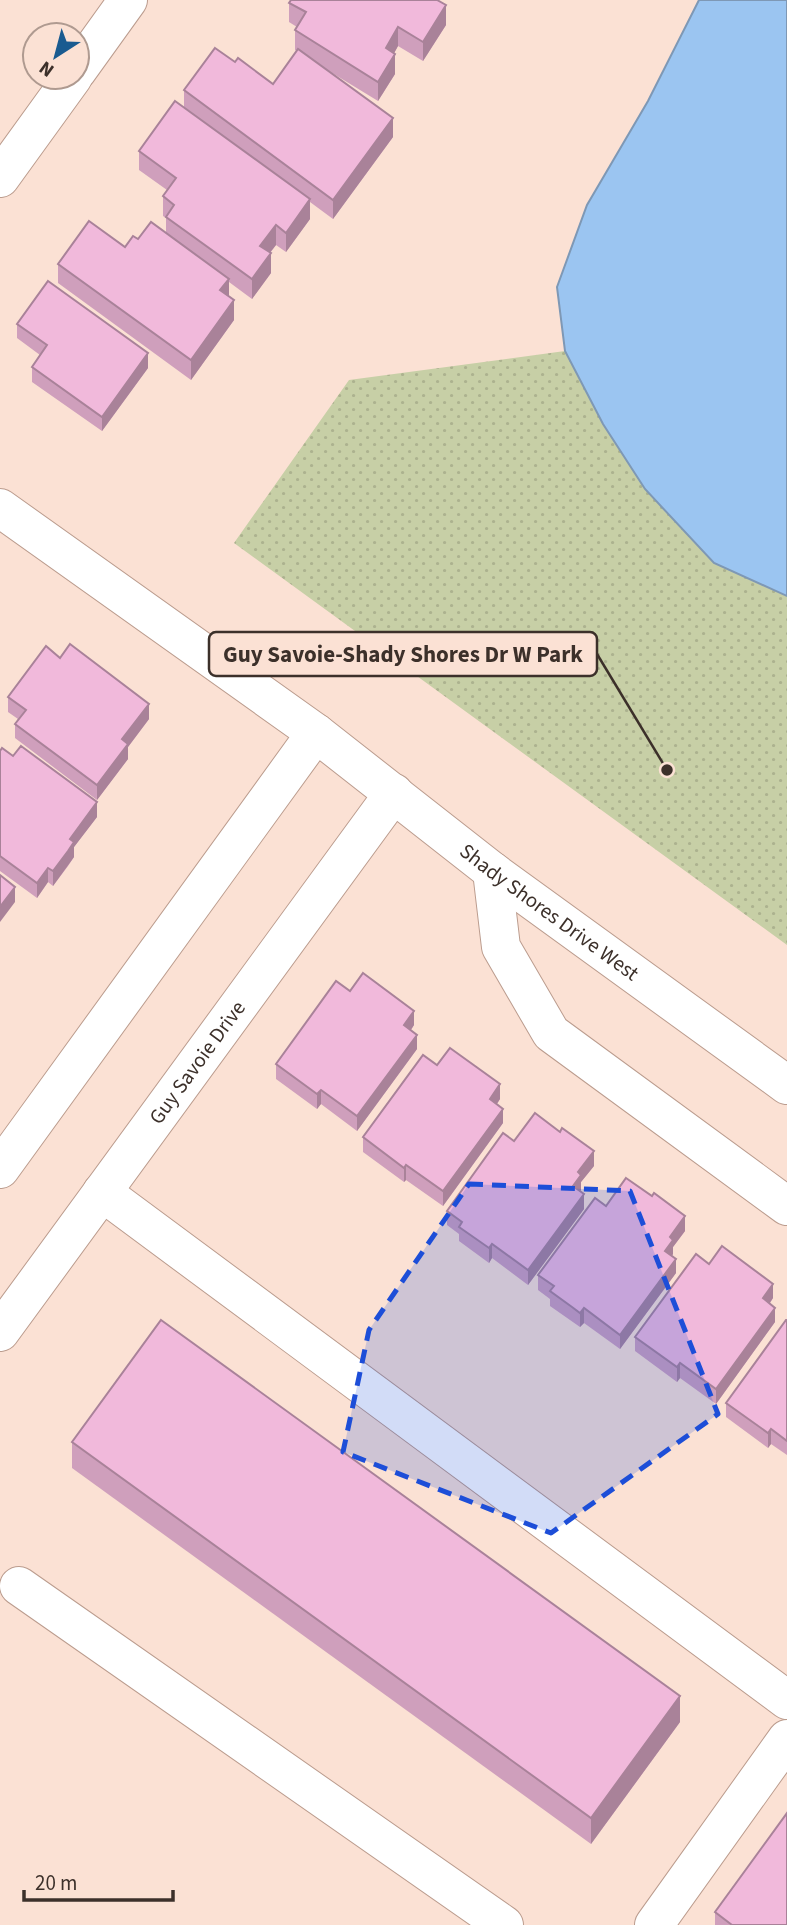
<svg xmlns="http://www.w3.org/2000/svg" width="787" height="1925" font-family="'Source Sans 3',sans-serif">
<style>
.park{fill:url(#park-dots)}
.water{fill:#9bc5f1;stroke:#7e98b5;stroke-width:2}
.lines{fill:none;stroke-linecap:round;stroke-linejoin:round}
.minor-casing{stroke:#bb9c8e;stroke-width:40}
.minor{stroke:#fff;stroke-width:38}
.wall{fill:#cf9fbc}
.shaded-wall{fill:#a98299}
.building{fill:#f1b9db;stroke:#a98299;stroke-width:2}
.marked{fill:#1d4ed8;fill-opacity:0.2;stroke:#1d4ed8;stroke-width:5;stroke-dasharray:14 9;stroke-linejoin:round}
.labels{text-anchor:middle;stroke-width:5;stroke-linejoin:round;paint-order:stroke}
.street-label{font-size:21px;fill:#3c302a;stroke:#fbe1d4}
.leader{fill:none;stroke:#3c302a;stroke-width:2.5}
.callout-dot{fill:#3c302a;stroke:#fbe1d4;stroke-width:2.5}
.callout{fill:#fbe1d4;stroke:#3c302a;stroke-width:2.5}
.callout-label{font-size:23px;text-anchor:middle;font-weight:bold;fill:#3c302a}
</style>
<defs>
<pattern id="park-dots" width="8" height="8" patternUnits="userSpaceOnUse" patternTransform="scale(1.75)"><rect width="8" height="8" fill="#c7cfa6"/><path d="M2 2h.1M6 6h.1" fill="none" stroke="#acb28f" stroke-width="1.8" stroke-linecap="round"/></pattern>
</defs>
<rect width="100%" height="100%" fill="#fbe1d4"/>
<polygon class="park" points="565,351 603,424 645,489 714,563 787,596 787,945 234,543 349,380"/>
<polygon class="water" points="699,0 787,0 787,596 714,563 645,489 603,424 565,351 557,287 587,205 648,101"/>
<g class="lines">
<g class="minor-casing">
<g id="minor">
<polyline points="77,71 128,0"/>
<polyline points="0,178 73,77"/>
<path id="s1" d="M 0,508 L 316,733 L 492,871 L 787,1085"/>
<polyline points="492,871 501,947 551,1033 787,1206"/>
<polyline points="0,1169 316,733"/>
<polyline points="102,1192 787,1700"/>
<path id="s2" d="M 0,1332 L 394,793"/>
<polyline points="19,1586 504,1925"/>
<polyline points="654,1925 787,1739"/>
</g>
</g>
<use href="#minor" class="minor"/>
</g>
<g class="wall">
<polygon points="289,3 446,25 423,61 398,46 394,53 395,74 378,101 324,68 393,137 333,219 310,202 310,219 286,252 276,245 270,253 271,273 252,299 229,282 229,296 234,320 191,380 58,283 58,264 125,247 138,239 166,233 166,218 163,216 163,196 167,190 139,170 139,151 184,108 184,90 235,62 273,84 297,51 295,50 295,30 297,27 289,22"/>
<polygon points="17,324 148,368 102,431 32,382 32,367 40,355 17,338"/>
<polygon points="60,658 149,719 128,747 128,759 97,800 15,738 15,724 18,719 8,712 8,697"/>
<polygon points="0,751 97,817 74,847 74,857 68,866 53,886 48,882 37,898 0,871"/>
<polygon points="350,991 414,1025 411,1030 417,1049 357,1131 321,1104 317,1109 276,1079 276,1064"/>
<polygon points="437,1065 500,1099 497,1104 503,1123 443,1206 406,1180 404,1182 363,1152 363,1137"/>
<polygon points="594,1166 581,1182 581,1190 580,1191 584,1209 528,1285 492,1258 489,1263 459,1241 459,1234 447,1225 447,1211"/>
<polygon points="606,1206 685,1231 673,1247 673,1254 672,1256 676,1273 620,1349 584,1323 580,1327 550,1306 550,1299 538,1290 538,1275"/>
<polygon points="709,1264 773,1298 770,1303 775,1322 716,1404 680,1378 677,1382 635,1351 635,1337"/>
<polygon points="787,1320 787,1455 771,1444 768,1448 726,1417 726,1403"/>
<polygon points="72,1442 680,1722 591,1844 72,1468"/>
<polygon points="715,1912 787,1925 715,1925"/>
</g>
<g class="shaded-wall">
<polygon points="446,5 446,25 423,61 423,42"/>
<polygon points="398,27 398,46 386,68 386,48"/>
<polygon points="395,54 395,74 378,101 378,82"/>
<polygon points="393,118 393,137 333,219 333,200"/>
<polygon points="310,199 310,219 286,252 286,233"/>
<polygon points="276,225 276,245 260,265 260,246"/>
<polygon points="271,253 271,273 252,299 252,279"/>
<polygon points="229,279 229,298 220,290"/>
<polygon points="234,300 234,320 191,380 191,360"/>
<polygon points="148,353 148,368 102,431 102,417"/>
<polygon points="149,704 149,719 128,747 128,759 97,800 97,785 122,739"/>
<polygon points="97,802 97,817 74,847 74,857 53,886 53,871 70,839"/>
<polygon points="48,868 48,882 37,898 37,883"/>
<polygon points="15,887 15,902 0,922 0,907"/>
<polygon points="414,1011 414,1025 404,1040 404,1025"/>
<polygon points="417,1035 417,1049 357,1131 357,1116"/>
<polygon points="500,1084 500,1099 490,1114 490,1099"/>
<polygon points="321,1090 321,1104 317,1109 317,1094"/>
<polygon points="503,1109 503,1123 443,1206 443,1191"/>
<polygon points="594,1151 594,1166 581,1182 581,1190 573,1201 573,1186 578,1172"/>
<polygon points="406,1165 406,1180 404,1182 404,1168"/>
<polygon points="584,1194 584,1209 528,1285 528,1270"/>
<polygon points="685,1216 685,1231 673,1247 673,1254 665,1266 665,1251 670,1237"/>
<polygon points="492,1244 492,1258 489,1263 489,1248"/>
<polygon points="676,1259 676,1273 620,1349 620,1335"/>
<polygon points="773,1284 773,1298 763,1313 763,1298"/>
<polygon points="584,1308 584,1323 580,1327 580,1313"/>
<polygon points="775,1308 775,1322 716,1404 716,1389"/>
<polygon points="680,1363 680,1378 677,1382 677,1367"/>
<polygon points="771,1429 771,1444 768,1448 768,1433"/>
<polygon points="680,1696 680,1722 591,1844 591,1818"/>
</g>
<g class="building">
<polygon points="291,0 437,0 446,5 423,42 398,27 386,48 395,54 378,82 295,30 306,12 289,3"/>
<polygon points="215,48 235,62 238,58 273,84 298,49 393,118 333,200 184,90"/>
<polygon points="175,101 310,199 286,233 276,225 260,246 271,253 252,279 166,217 174,205 163,196 176,178 139,151"/>
<polygon points="89,221 125,247 133,236 138,239 151,222 229,279 220,290 234,300 191,360 58,264"/>
<polygon points="48,281 148,353 102,417 32,367 47,345 17,324"/>
<polygon points="70,644 149,704 122,739 128,744 97,785 15,724 26,710 8,697 46,646 60,658"/>
<polygon points="21,746 97,802 70,839 74,842 68,851 53,871 48,868 37,883 0,856 0,751 2,748 13,756"/>
<polygon points="0,875 15,887 0,907"/>
<polygon points="363,973 414,1011 404,1025 417,1035 357,1116 321,1090 317,1094 276,1064 336,981 350,991"/>
<polygon points="450,1048 500,1084 490,1099 503,1109 443,1191 406,1165 404,1168 363,1137 423,1055 437,1065"/>
<polygon points="535,1113 560,1132 562,1128 594,1151 578,1172 581,1175 573,1186 584,1194 528,1270 492,1244 489,1248 459,1227 462,1222 447,1211 503,1133 514,1141"/>
<polygon points="626,1178 652,1196 654,1193 685,1216 670,1237 673,1240 665,1251 676,1259 620,1335 584,1308 580,1313 572,1307 550,1291 554,1286 538,1275 595,1198 606,1206"/>
<polygon points="722,1246 773,1284 763,1298 775,1308 716,1389 680,1363 677,1367 635,1337 696,1254 709,1264"/>
<polygon points="161,1320 680,1696 591,1818 72,1442"/>
<polygon points="786,1320 787,1320 787,1441 771,1429 768,1433 726,1403"/>
<polygon points="787,1813 787,1925 732,1925 715,1912"/>
</g>
<path class="marked" d="M 469,1184 L 630,1191 L 718,1414 L 551,1533 L 343,1452 L 369,1330 Z"/>
<g class="labels">
<g class="street-label">
<text dy="7" stroke="none"><textPath href="#s1" startOffset="682">Shady Shores Drive West</textPath></text>
<text dy="7" stroke="none"><textPath href="#s2" startOffset="334">Guy Savoie Drive</textPath></text>
</g>
</g>
<path class="leader" d="M667 770L597 654"/>
<circle class="callout-dot" cx="667" cy="770" r="7"/>
<rect class="callout" x="209" y="632" width="388" height="44" rx="7"/>
<g class="callout-label">
<text x="403" y="662">Guy Savoie-Shady Shores Dr W Park</text>
</g>
<g transform="translate(56 56) rotate(216)"><circle r="33" fill="#fbe1d4" stroke="#af9a90" stroke-width="2"/>
<path d="M0-5L12 26L0 18L-12 26Z" fill="#1a5b90"/>
<text y="-10" font-size="19" font-weight="bold" text-anchor="middle" fill="#3c302a">N</text>
</g>
<path d="M24 1890v10h149v-10" fill="none" stroke="#3c302a" stroke-width="3.5"/>
<text x="35" y="1890" font-size="21" fill="#3c302a" stroke="#fbe1d4" stroke-width="5" paint-order="stroke">20 m</text>
</svg>
